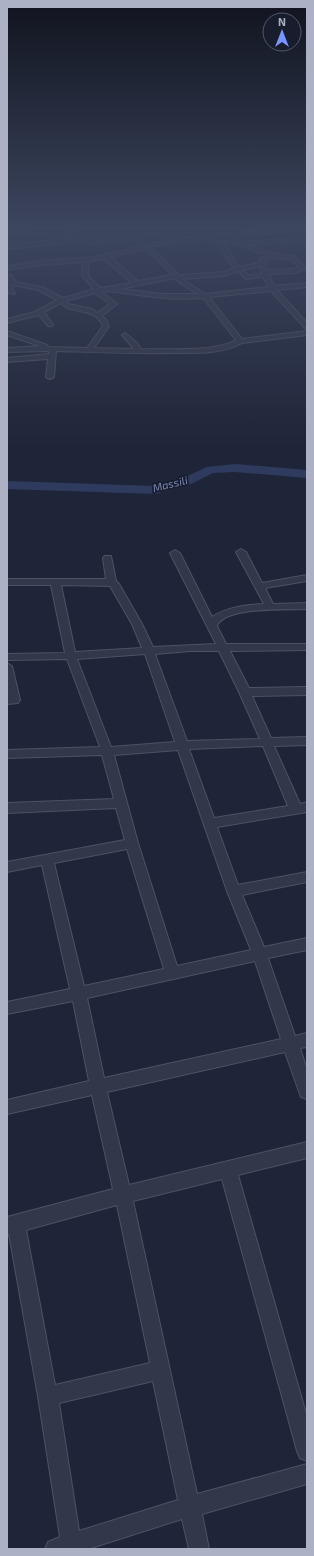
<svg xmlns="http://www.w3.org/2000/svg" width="314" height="1556" font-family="'Exo 2',sans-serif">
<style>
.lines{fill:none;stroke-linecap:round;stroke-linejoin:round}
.river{fill:#2f3a5f;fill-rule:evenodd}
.minor-casing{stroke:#4d5264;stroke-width:2}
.minor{fill:#323749;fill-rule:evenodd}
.labels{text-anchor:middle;stroke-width:3.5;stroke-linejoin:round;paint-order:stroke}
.far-water-label{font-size:11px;font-style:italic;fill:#7a88b4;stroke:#181d2d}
</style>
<rect width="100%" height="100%" fill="#1f2538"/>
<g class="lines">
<polygon class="river" points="235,464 307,470 307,478 235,472 213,473 191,484 156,494 7,489 7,481 155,486 183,478 207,467"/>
<g class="minor-casing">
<g id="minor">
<polygon points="21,229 30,229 7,236 7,232"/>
<path d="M 65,229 L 71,229 L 77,239 L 90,240 L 133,236 L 146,245 L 168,239 L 285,229 L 304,229 L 301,231 L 228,237 L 244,243 L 247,241 L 296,239 L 297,240 L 294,242 L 250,245 L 274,254 L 294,256 L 306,268 L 295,273 L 269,274 L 270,278 L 274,286 L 307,283 L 307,287 L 277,290 L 307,323 L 307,329 L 305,328 L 271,291 L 209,297 L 242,339 L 307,331 L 307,335 L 242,343 C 221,355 193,353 170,353 C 132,354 94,352 56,351 L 54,377 L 50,379 L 46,377 L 48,359 L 7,362 L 7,358 L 49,354 L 49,351 L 7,352 L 7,348 L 40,346 L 7,335 L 7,331 L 47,345 L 48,347 L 87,348 L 103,326 C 95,306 70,315 61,303 L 44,312 L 53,325 L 52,326 L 48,326 L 39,315 L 7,323 L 7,319 L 35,312 L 57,300 L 38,290 L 14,285 L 12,290 L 15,293 L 14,294 L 7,293 L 8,275 L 12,275 L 15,282 L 42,287 L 63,298 L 94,289 L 82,276 L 83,262 L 41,265 L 7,270 L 7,266 L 41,261 L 96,257 L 140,246 L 132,240 L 90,244 L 75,242 L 7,249 L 7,245 L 71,239 ZM 216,238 L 228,261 L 234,268 L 224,272 L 179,275 L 159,255 L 149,247 L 168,243 ZM 223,239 L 268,256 L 260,258 L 259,263 L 239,267 L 234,260 ZM 144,249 L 155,257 L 172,275 L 138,281 L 110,257 ZM 273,258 L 290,259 L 299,267 L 294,269 L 267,270 L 265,260 ZM 104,259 L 132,283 L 101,288 L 88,276 L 89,261 ZM 260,266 L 262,274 L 248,275 L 243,270 ZM 238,271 L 246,279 L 263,277 L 268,287 L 205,294 L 182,279 L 225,276 ZM 175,278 L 181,284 L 198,294 L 162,294 L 121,289 ZM 109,291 C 140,295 171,301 203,298 L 236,340 C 215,352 166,349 141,349 L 136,342 L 125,333 L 122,335 L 134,349 L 94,348 L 109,326 L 106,320 L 102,316 L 117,304 L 102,292 ZM 95,293 L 110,304 L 97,313 L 92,309 L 68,304 L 66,301 Z"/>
<path d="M 241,549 L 246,552 L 262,583 L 307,575 L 307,581 L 265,588 L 273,604 L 307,603 L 307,609 C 288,610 225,606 217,626 L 226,644 L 307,644 L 307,650 L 230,651 L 249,688 L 307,687 L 307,695 L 252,696 L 271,738 L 307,737 L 307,745 L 274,746 L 300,804 L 307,802 L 307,812 L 217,827 L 238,885 L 307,872 L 307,882 L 242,895 L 264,947 L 307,938 L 307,950 L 268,958 L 295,1036 L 307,1033 L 307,1047 L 300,1048 L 307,1070 L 307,1099 L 301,1097 L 285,1052 L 107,1092 L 129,1185 L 307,1142 L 307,1158 L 238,1175 L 307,1417 L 307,1461 L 300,1458 L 297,1451 L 222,1179 L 133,1201 L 197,1494 L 307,1464 L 307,1484 L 202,1514 L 209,1549 L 189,1549 L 182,1519 L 88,1549 L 45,1549 L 48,1542 L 60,1537 L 38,1396 L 9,1234 L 7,1235 L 7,1217 L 113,1189 L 92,1095 L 7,1114 L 7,1100 L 89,1081 L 73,1001 L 7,1014 L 7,1002 L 70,989 L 42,865 L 7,872 L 7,862 L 125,840 L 116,808 L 7,813 L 7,803 L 114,799 L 102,755 L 7,758 L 7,750 L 100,747 L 67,659 L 7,660 L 7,654 L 65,653 L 51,585 L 7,585 L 7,579 L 106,579 L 103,558 L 105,556 L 111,556 L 116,581 L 119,584 L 142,624 L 153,647 L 216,644 L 170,553 L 175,550 L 180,553 L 212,617 C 227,607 246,605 264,604 L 236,552 ZM 61,585 L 110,586 L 132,624 L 142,648 L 75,652 ZM 190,651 L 219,651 L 239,692 L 260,739 L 187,741 L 155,654 ZM 145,654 L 175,742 L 111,747 L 77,659 ZM 263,746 L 288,806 L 214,818 L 189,749 ZM 178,750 L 227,891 L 251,950 L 177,966 L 138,843 L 114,755 ZM 127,849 L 164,969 L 84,986 L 54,863 ZM 255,961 L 281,1039 L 104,1078 L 87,998 ZM 117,1205 L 150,1363 L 55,1385 L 26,1230 ZM 153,1381 L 178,1500 L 79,1531 L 59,1403 Z"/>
<polygon points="7,663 12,666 20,700 18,703 7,704"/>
</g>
</g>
<use href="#minor" class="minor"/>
</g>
<linearGradient id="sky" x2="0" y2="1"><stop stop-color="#11141f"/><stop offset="0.51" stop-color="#3c465e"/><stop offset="1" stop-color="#3c465e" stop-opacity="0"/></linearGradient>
<rect width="314" height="447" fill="url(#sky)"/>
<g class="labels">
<g class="far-water-label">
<text transform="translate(170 484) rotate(-14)" y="4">Massili</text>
</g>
</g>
<rect width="314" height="1556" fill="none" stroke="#adb1c6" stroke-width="16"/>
<g transform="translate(282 32)"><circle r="19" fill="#181d2d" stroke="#54586a"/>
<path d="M0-3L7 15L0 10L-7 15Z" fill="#7a94fd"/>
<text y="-6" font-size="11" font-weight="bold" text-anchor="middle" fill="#adb1c6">N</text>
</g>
</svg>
